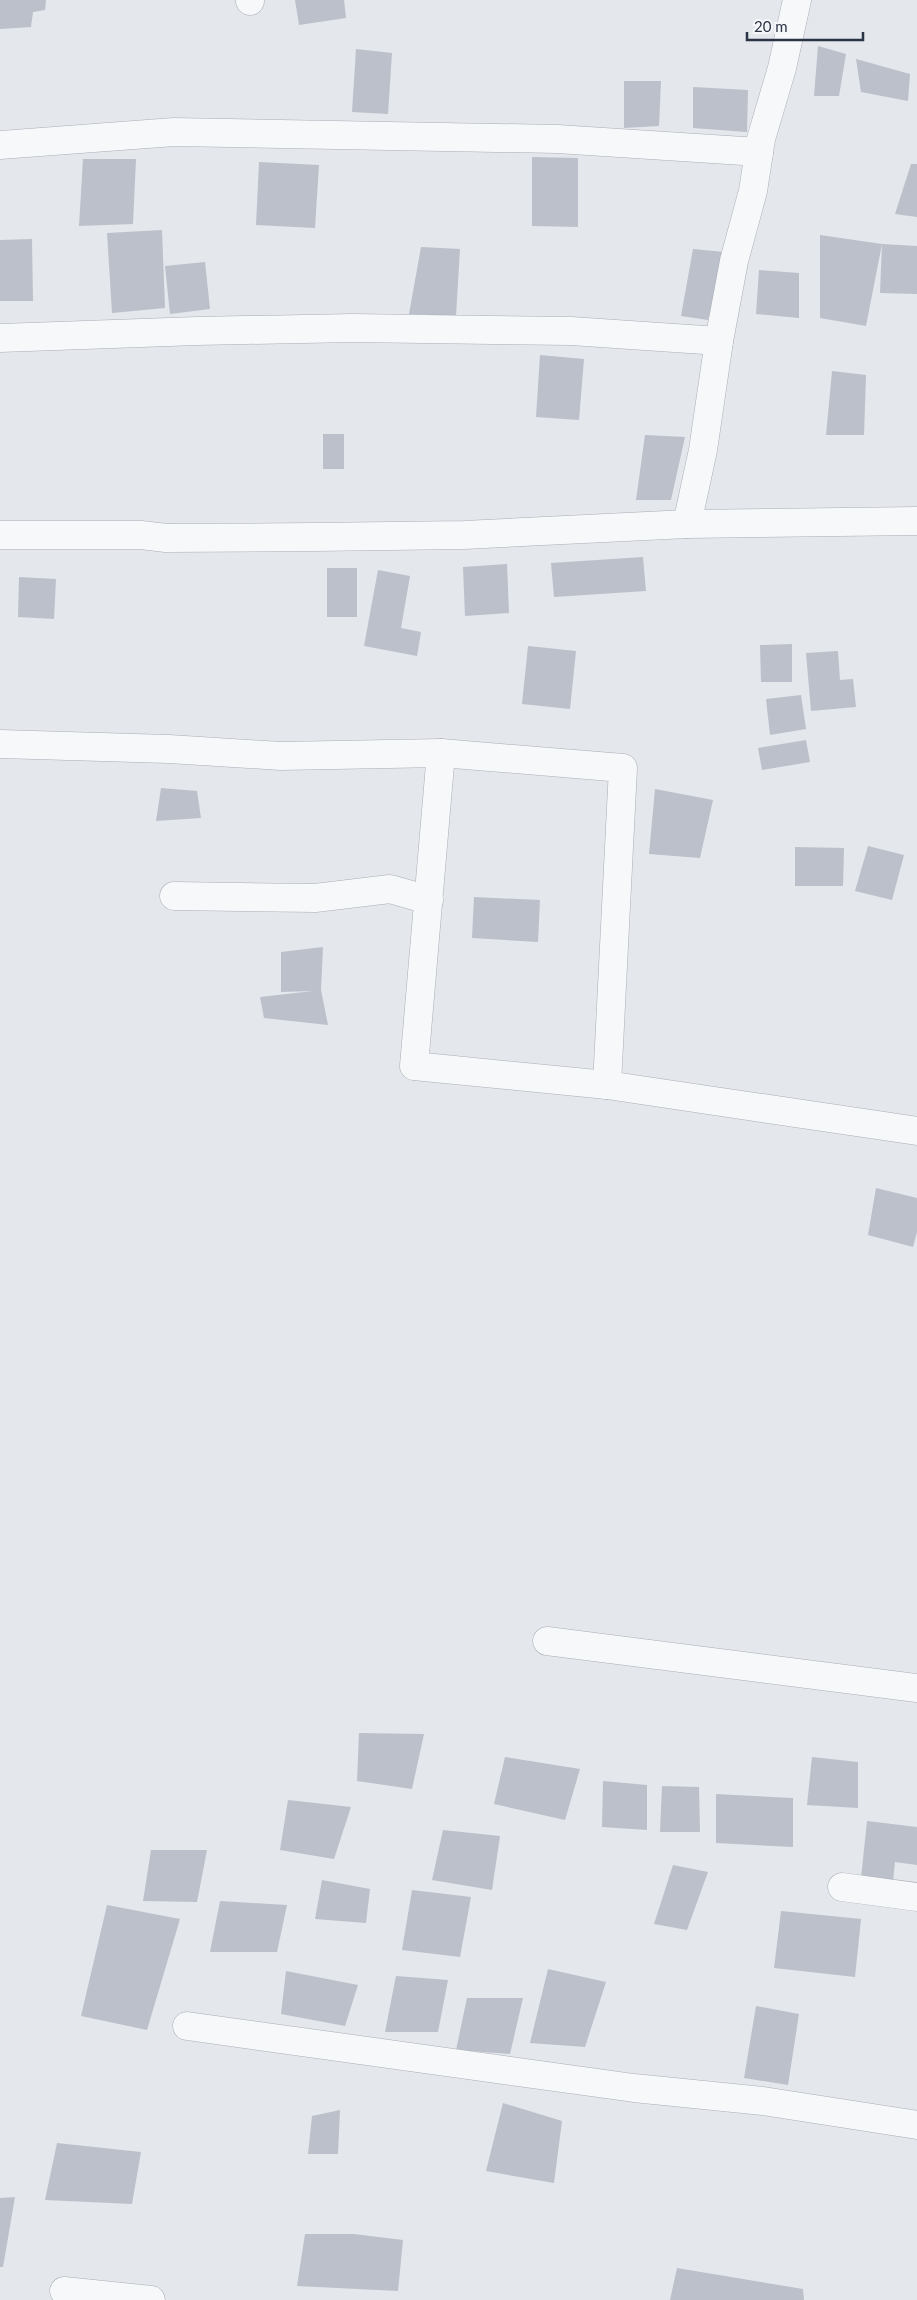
<svg xmlns="http://www.w3.org/2000/svg" width="917" height="2300" font-family="Lato,sans-serif">
<style>
.building{fill:#bbc0ca}
.lines{fill:none;stroke-linecap:round;stroke-linejoin:round}
.minor-casing{stroke:#a9aeb7;stroke-width:29}
.minor{stroke:#f7f8fa;stroke-width:28}
</style>
<rect width="100%" height="100%" fill="#e4e7ec"/>
<g class="building">
<polygon points="0,0 46,0 45,10 33,12 31,27 0,29"/>
<polygon points="295,0 344,0 346,18 299,25"/>
<polygon points="818,46 846,54 839,96 814,96"/>
<polygon points="356,49 392,53 388,114 352,112"/>
<polygon points="856,59 910,74 908,101 861,92"/>
<polygon points="624,81 661,81 659,126 624,128"/>
<polygon points="693,87 748,90 747,132 693,128"/>
<polygon points="532,157 578,158 578,227 532,226"/>
<polygon points="83,159 136,159 133,224 79,226"/>
<polygon points="259,162 319,165 315,228 256,225"/>
<polygon points="911,164 917,164 917,217 895,214"/>
<polygon points="162,230 165,308 112,313 107,233"/>
<polygon points="820,235 882,244 866,326 820,318"/>
<polygon points="32,239 33,301 0,301 0,240"/>
<polygon points="882,244 917,246 917,294 880,293"/>
<polygon points="421,247 460,249 456,316 409,314"/>
<polygon points="693,249 724,252 708,320 681,316"/>
<polygon points="205,262 210,309 170,314 165,266"/>
<polygon points="759,270 799,273 799,318 756,314"/>
<polygon points="540,355 584,359 579,420 536,417"/>
<polygon points="832,371 866,375 864,435 826,435"/>
<rect x="323" y="434" width="21" height="35"/>
<polygon points="645,435 685,437 671,500 636,500"/>
<polygon points="643,557 646,591 554,597 551,563"/>
<polygon points="507,564 509,613 465,616 463,567"/>
<rect x="327" y="568" width="30" height="49"/>
<polygon points="378,570 410,576 401,628 421,632 417,656 364,646"/>
<polygon points="19,577 56,579 54,619 18,617"/>
<polygon points="792,644 792,682 761,682 760,645"/>
<polygon points="528,646 576,651 570,709 522,704"/>
<polygon points="838,651 840,680 853,679 856,707 811,711 806,653"/>
<polygon points="801,695 806,729 770,735 766,699"/>
<polygon points="806,740 810,762 762,770 758,748"/>
<polygon points="161,788 197,791 201,818 156,821"/>
<polygon points="655,789 713,800 700,858 649,854"/>
<polygon points="868,846 904,855 892,900 855,891"/>
<polygon points="795,847 844,848 843,886 795,886"/>
<polygon points="474,897 540,900 538,942 472,938"/>
<polygon points="323,947 321,990 328,1025 264,1018 260,997 313,991 281,992 281,952"/>
<polygon points="876,1188 917,1198 917,1232 913,1247 868,1235"/>
<polygon points="359,1733 424,1734 412,1789 357,1781"/>
<polygon points="505,1757 580,1769 565,1820 494,1804"/>
<polygon points="812,1757 858,1762 858,1808 807,1805"/>
<polygon points="603,1781 647,1785 647,1830 602,1827"/>
<polygon points="662,1786 699,1787 700,1832 660,1832"/>
<polygon points="716,1794 793,1798 793,1847 716,1843"/>
<polygon points="288,1800 351,1807 334,1859 280,1850"/>
<polygon points="867,1821 917,1827 917,1865 895,1862 893,1881 861,1878"/>
<polygon points="443,1830 500,1836 492,1890 432,1880"/>
<polygon points="151,1850 207,1850 197,1902 143,1901"/>
<polygon points="673,1865 708,1872 687,1930 654,1924"/>
<polygon points="322,1880 370,1889 366,1923 315,1919"/>
<polygon points="412,1890 471,1897 460,1957 402,1950"/>
<polygon points="220,1901 287,1905 277,1952 210,1952"/>
<polygon points="107,1905 180,1919 147,2030 81,2016"/>
<polygon points="781,1911 861,1919 855,1977 774,1968"/>
<polygon points="548,1969 606,1982 585,2047 530,2043"/>
<polygon points="286,1971 358,1985 345,2026 281,2014"/>
<polygon points="396,1976 448,1980 438,2032 385,2032"/>
<polygon points="467,1998 523,1998 510,2054 456,2050"/>
<polygon points="756,2006 799,2014 788,2085 744,2078"/>
<polygon points="503,2103 562,2121 554,2183 486,2171"/>
<polygon points="340,2110 338,2154 308,2154 312,2116"/>
<polygon points="57,2143 141,2152 132,2204 45,2200"/>
<polygon points="15,2197 3,2267 0,2267 0,2198"/>
<polygon points="305,2234 354,2234 403,2240 398,2291 297,2286"/>
<polygon points="677,2268 803,2289 804,2300 670,2300"/>
</g>
<g class="lines">
<g class="minor-casing">
<g id="minor">
<polyline points="250,0 250,1"/>
<polyline points="0,145 174,132 557,139 759,152"/>
<polyline points="0,338 197,331 353,328 571,331 719,341"/>
<polyline points="687,524 703,450 719,341 734,261 753,191 761,139 782,68 797,0"/>
<polyline points="0,535 141,535 166,538 314,537 464,535 687,524 917,521"/>
<polyline points="0,744 169,749 281,756 441,753 623,768 607,1085"/>
<polyline points="441,753 414,1066 607,1085 917,1131"/>
<polyline points="174,896 315,898 390,889 429,900"/>
<polyline points="547,1641 917,1688"/>
<polyline points="842,1887 917,1897"/>
<polyline points="187,2026 634,2088 763,2101 917,2125"/>
<polyline points="64,2291 151,2300"/>
</g>
</g>
<use href="#minor" class="minor"/>
</g>
<path d="M747 32v8h116v-8" fill="none" stroke="#2b3445" stroke-width="2.5"/>
<text x="754" y="32" font-size="15" fill="#2b3445" stroke="#f4f6f9" stroke-width="4" paint-order="stroke">20 m</text>
</svg>
